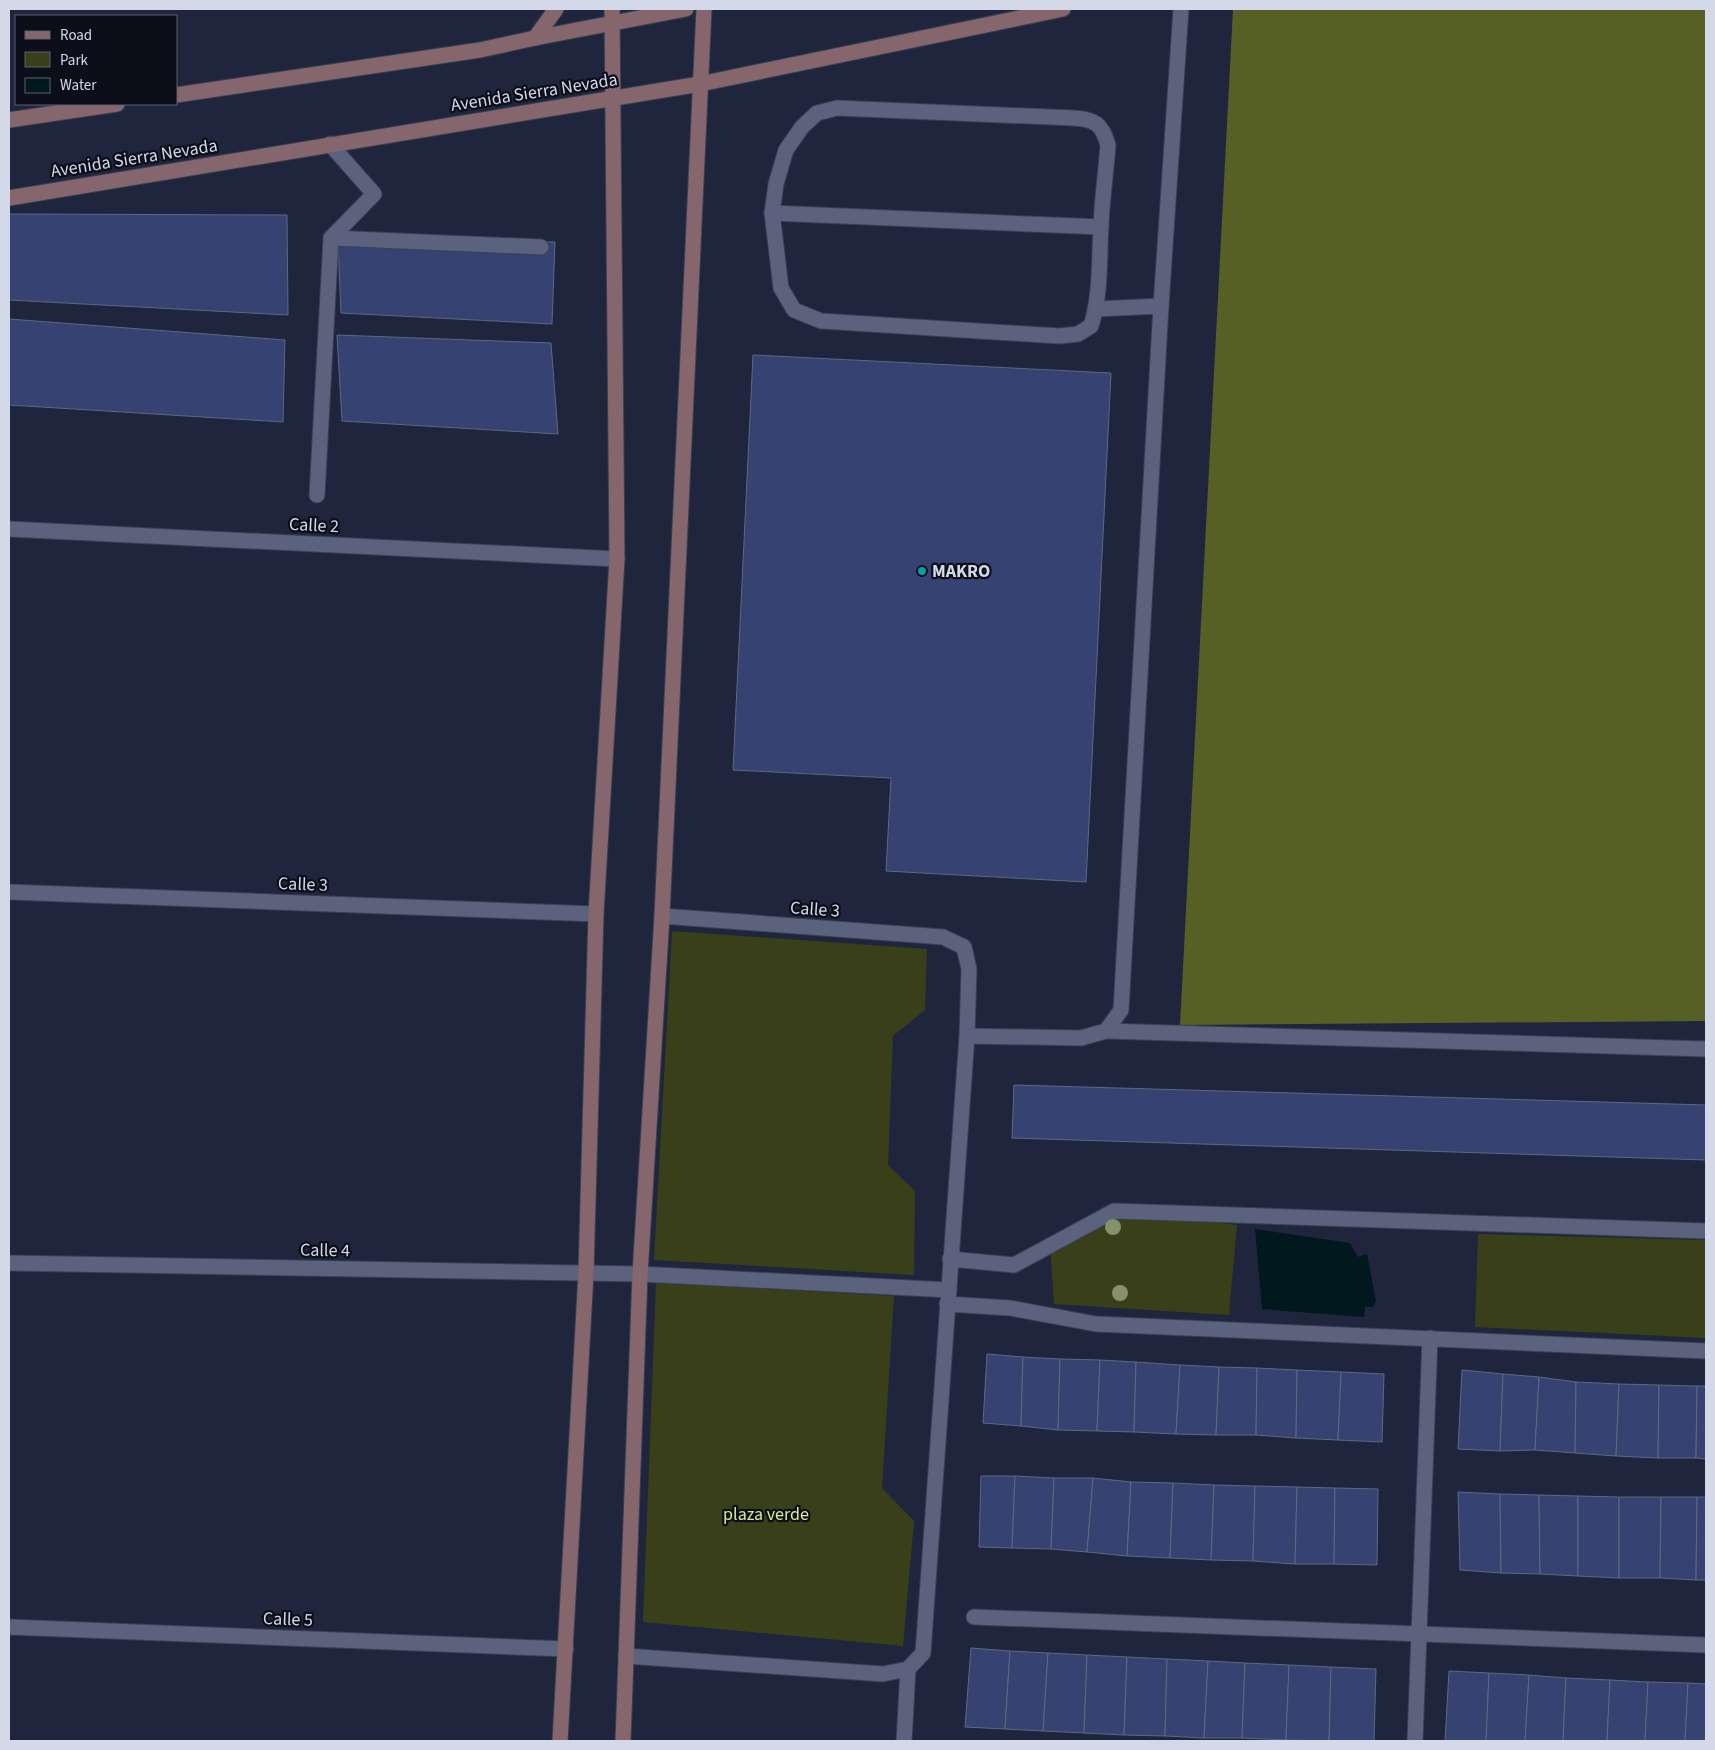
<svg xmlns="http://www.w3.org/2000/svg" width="1715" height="1750" font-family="'Source Sans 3',sans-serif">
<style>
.green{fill:#393f18}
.forest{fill:#566025}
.water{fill:#01181f}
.building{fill:#364272;stroke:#5f6883}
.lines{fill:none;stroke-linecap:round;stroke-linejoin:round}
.lane-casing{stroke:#3a3f53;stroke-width:17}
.street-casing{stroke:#3a3f53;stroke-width:17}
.secondary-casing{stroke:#3a3f53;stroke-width:17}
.lane{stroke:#5a627d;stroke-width:15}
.street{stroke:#5a627d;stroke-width:15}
.secondary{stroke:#84666c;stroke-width:15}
.tree{fill:#85916b}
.culture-dot{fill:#0f9aa8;stroke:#0c0f1a;stroke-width:2}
.labels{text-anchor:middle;stroke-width:4.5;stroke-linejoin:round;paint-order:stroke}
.street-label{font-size:18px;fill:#d4d9e9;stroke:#0c0f1a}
.poi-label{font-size:18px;font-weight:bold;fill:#d4d9e9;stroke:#0c0f1a;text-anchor:start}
.park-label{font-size:18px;fill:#d9e991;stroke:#0c0f1a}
</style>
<rect width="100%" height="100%" fill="#1f253d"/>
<g class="green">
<polygon points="672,931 927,949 925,1010 893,1036 888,1165 915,1191 914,1275 654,1260"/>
<polygon points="1114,1211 1237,1225 1229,1315 1054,1304 1050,1245"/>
<polygon points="1478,1234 1706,1240 1706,1338 1475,1327"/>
<polygon points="656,1283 894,1296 882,1488 914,1521 903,1646 643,1622"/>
</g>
<polygon class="forest" points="1233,9 1706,9 1706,1021 1180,1025"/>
<polygon class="water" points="1255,1229 1350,1243 1358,1257 1367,1254 1376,1301 1373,1307 1365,1307 1364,1317 1262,1309"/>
<g class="building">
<polygon points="9,214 287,215 288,315 9,300"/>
<polygon points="338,242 555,242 552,324 341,313"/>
<polygon points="9,319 285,340 283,422 9,405"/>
<polygon points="337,335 551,343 558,434 342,421"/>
<polygon points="753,355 1111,373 1086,882 886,871 891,778 733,770"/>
<polygon points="1014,1085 1706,1105 1706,1160 1012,1138"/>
<polygon points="987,1354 1023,1357 1021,1426 983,1423"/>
<polygon points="1023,1357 1060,1359 1058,1430 1021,1426"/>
<polygon points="1060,1359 1100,1360 1097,1431 1058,1430"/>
<polygon points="1100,1360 1136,1362 1134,1432 1097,1431"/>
<polygon points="1136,1362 1180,1365 1176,1434 1134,1432"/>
<polygon points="1180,1365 1219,1367 1216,1435 1176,1434"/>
<polygon points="1219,1367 1257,1368 1256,1435 1216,1435"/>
<polygon points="1257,1368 1297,1370 1296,1438 1256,1435"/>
<polygon points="1297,1370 1341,1372 1338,1440 1296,1438"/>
<polygon points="1462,1370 1503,1374 1500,1451 1458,1449"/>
<polygon points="1341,1372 1384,1374 1382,1442 1338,1440"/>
<polygon points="1503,1374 1539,1377 1535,1450 1500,1451"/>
<polygon points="1539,1377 1576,1382 1575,1453 1535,1450"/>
<polygon points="1576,1382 1619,1384 1616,1456 1575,1453"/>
<polygon points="1619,1384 1659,1385 1658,1458 1616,1456"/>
<polygon points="1659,1385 1697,1386 1696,1458 1658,1458"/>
<polygon points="1697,1386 1706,1386 1706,1459 1696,1458"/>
<polygon points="981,1476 1015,1476 1012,1548 979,1547"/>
<polygon points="1015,1476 1054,1478 1051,1549 1012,1548"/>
<polygon points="1054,1478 1093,1478 1087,1552 1051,1549"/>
<polygon points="1093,1478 1131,1482 1127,1556 1087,1552"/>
<polygon points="1131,1482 1173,1483 1170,1558 1127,1556"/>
<polygon points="1173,1483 1214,1485 1211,1560 1170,1558"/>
<polygon points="1214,1485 1255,1486 1253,1561 1211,1560"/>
<polygon points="1255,1486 1297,1487 1295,1564 1253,1561"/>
<polygon points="1297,1487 1335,1488 1334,1564 1295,1564"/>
<polygon points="1335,1488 1378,1489 1377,1565 1334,1564"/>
<polygon points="1458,1492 1500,1494 1501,1573 1460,1570"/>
<polygon points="1500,1494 1539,1495 1540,1574 1501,1573"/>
<polygon points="1539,1495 1578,1496 1578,1576 1540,1574"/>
<polygon points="1578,1496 1619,1497 1619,1578 1578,1576"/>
<polygon points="1619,1497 1661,1497 1660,1578 1619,1578"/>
<polygon points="1661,1497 1697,1497 1696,1580 1660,1578"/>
<polygon points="1697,1497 1706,1497 1706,1580 1696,1580"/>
<polygon points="971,1648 1010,1651 1005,1729 965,1727"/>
<polygon points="1010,1651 1048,1653 1043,1731 1005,1729"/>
<polygon points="1048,1653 1087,1655 1084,1733 1043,1731"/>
<polygon points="1087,1655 1127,1657 1124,1735 1084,1733"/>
<polygon points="1127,1657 1167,1659 1165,1736 1124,1735"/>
<polygon points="1167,1659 1208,1661 1204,1738 1165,1736"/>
<polygon points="1208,1661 1245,1663 1242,1738 1204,1738"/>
<polygon points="1245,1663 1289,1665 1286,1740 1242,1738"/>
<polygon points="1289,1665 1331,1667 1329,1741 1286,1740"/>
<polygon points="1331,1667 1376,1669 1374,1741 1329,1741"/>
<polygon points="1449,1671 1489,1673 1486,1741 1445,1741"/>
<polygon points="1489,1673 1529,1675 1525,1741 1486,1741"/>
<polygon points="1529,1675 1566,1678 1563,1741 1525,1741"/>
<polygon points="1566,1678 1610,1680 1607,1741 1563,1741"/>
<polygon points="1610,1680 1648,1682 1645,1741 1607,1741"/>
<polygon points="1648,1682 1688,1683 1685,1741 1645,1741"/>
<polygon points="1688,1683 1706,1684 1706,1741 1685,1741"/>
</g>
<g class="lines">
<g class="lane-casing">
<g id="lane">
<path d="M 837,108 L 1073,118 C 1095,119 1102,124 1108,145 C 1106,172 1102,199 1101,226 C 1099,259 1101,294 1091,326 L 1078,334 L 1059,336 L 821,321 L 794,310 L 781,288 L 772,213 L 776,184 L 786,150 L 802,127 L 817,113 Z"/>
<polyline points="772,213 1101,227"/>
<polyline points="1096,309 1161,306"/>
<polyline points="967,1036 1081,1038 1106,1031 1121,1010 1161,306 1181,9"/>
</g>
</g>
<g class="street-casing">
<g id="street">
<polyline points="331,238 541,247"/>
<polyline points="317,495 331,238 374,194 330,144"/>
<polyline points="9,529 617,559"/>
<polyline points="9,892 596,914"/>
<polyline points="1106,1031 1706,1049"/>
<polyline points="950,1259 1014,1265 1114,1211 1706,1231"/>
<polyline points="9,1263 640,1274 949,1290"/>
<polyline points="947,1304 1010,1308 1096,1324 1706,1351"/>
<polyline points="974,1617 1706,1645"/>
<polyline points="9,1627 566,1649"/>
<polyline points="626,1656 883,1674 908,1669 923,1653 967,1036 969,969 964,947 943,937 662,916"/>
<polyline points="904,1741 908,1669"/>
<polyline points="1415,1741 1430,1338"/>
</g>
</g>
<g class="secondary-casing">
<g id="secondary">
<polyline points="535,38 556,9"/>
<polyline points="176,95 480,50 535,38 686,9"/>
<polyline points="9,120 117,104"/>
<polyline points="9,198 700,84 1063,9"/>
<polyline points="560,1741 586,1273 596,914 617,559 612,9"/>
<polyline points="623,1741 640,1274 662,916 704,9"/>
</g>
</g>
<use href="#lane" class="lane"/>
<use href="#street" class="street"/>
<use href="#secondary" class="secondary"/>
</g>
<g class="tree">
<circle cx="1113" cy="1227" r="8"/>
<circle cx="1120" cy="1293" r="8"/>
</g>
<circle class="culture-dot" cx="922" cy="571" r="5"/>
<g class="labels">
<g class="street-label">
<text transform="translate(534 92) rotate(-9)" y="6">Avenida Sierra Nevada</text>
<text transform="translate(134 158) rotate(-9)" y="6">Avenida Sierra Nevada</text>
<text transform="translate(314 525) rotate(3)" y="6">Calle 2</text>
<text transform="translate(303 884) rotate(2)" y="6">Calle 3</text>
<text transform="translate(815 909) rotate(4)" y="6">Calle 3</text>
<text transform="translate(325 1250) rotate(1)" y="6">Calle 4</text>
<text transform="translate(288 1619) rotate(2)" y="6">Calle 5</text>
</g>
<g class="poi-label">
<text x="932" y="577">MAKRO</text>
</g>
<g class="park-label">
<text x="766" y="1520">plaza verde</text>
</g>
</g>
<rect width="1715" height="1750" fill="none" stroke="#d4d9e9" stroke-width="20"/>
<rect x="15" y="15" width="162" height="90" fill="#0c0f1a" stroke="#5c606d"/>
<rect x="25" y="31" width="25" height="8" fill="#84666c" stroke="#5c606d"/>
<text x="60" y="40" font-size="15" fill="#d4d9e9">Road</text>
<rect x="25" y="52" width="25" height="15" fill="#393f18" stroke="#5c606d"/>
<text x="60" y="65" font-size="15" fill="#d4d9e9">Park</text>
<rect x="25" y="78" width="25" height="15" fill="#01181f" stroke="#5c606d"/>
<text x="60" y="90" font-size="15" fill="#d4d9e9">Water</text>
</svg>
